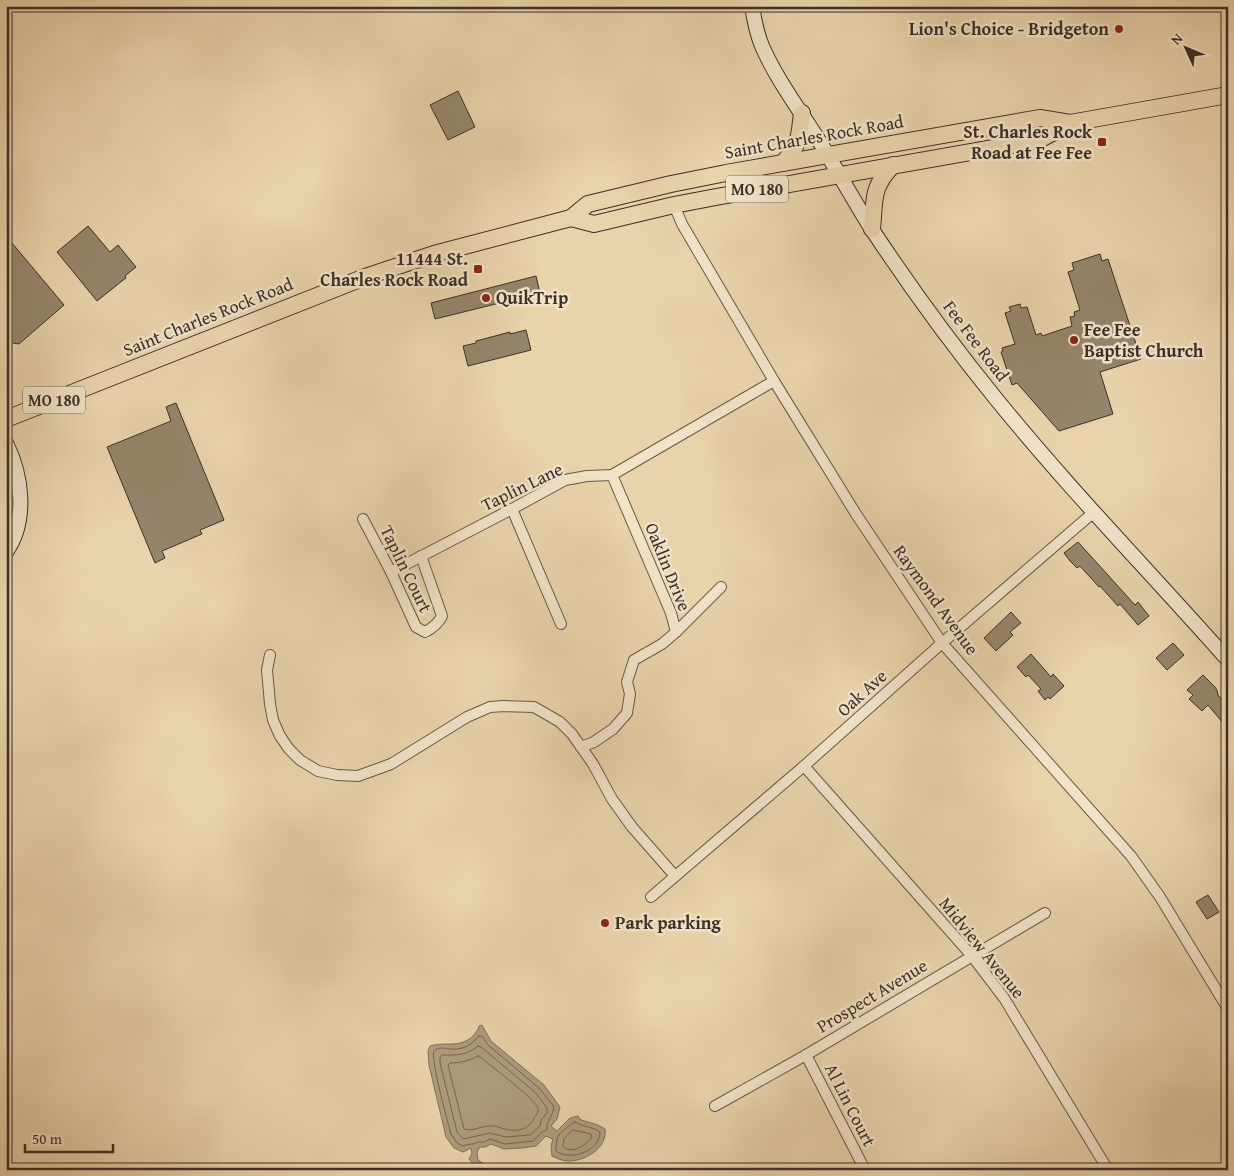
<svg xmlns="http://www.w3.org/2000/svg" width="1234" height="1176" font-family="'Gentium Book Plus',serif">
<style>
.water{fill:#ae9c7e;stroke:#80715b}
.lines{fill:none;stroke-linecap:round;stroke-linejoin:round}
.shore{stroke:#746652;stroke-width:1}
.building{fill:#95856c;stroke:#3b3027}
.street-casing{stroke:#665948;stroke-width:12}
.secondary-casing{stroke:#3b3027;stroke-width:16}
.primary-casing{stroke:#3b3027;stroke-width:18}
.street{stroke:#f1e2c8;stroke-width:10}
.secondary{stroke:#f1e2c8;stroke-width:14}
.primary{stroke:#e9d3ab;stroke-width:16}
.poi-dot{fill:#8f2418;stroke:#f1e2c8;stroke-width:2}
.labels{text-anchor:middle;stroke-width:5;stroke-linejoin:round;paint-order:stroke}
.shield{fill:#f1e2c8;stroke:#726557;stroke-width:1}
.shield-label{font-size:16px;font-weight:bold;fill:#3b3027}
.poi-label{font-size:18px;font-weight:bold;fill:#3b3027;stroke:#f1e2c8;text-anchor:end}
.street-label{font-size:18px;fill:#3b3027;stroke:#f1e2c8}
</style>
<rect width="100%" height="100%" fill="#e9d3ab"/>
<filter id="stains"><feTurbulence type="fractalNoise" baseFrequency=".004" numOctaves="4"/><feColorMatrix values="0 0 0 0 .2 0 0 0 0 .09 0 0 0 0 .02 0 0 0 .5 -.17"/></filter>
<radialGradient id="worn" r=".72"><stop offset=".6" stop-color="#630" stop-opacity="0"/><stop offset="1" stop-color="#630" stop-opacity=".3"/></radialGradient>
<path class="water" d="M 482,1025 L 491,1041 L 544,1085 L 560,1107 L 557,1119 L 551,1126 L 557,1131 L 570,1118 L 578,1116 L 581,1120 L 598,1125 L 605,1129 C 608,1148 584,1162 567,1161 C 562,1161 557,1158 552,1156 L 551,1146 L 553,1139 L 546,1136 L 536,1146 L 522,1148 L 504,1149 L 491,1144 L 485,1147 L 480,1147 L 477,1152 L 478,1160 L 493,1170 L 473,1170 L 475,1166 L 469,1159 L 472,1153 L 471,1148 L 463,1152 L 454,1148 L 446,1137 L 429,1065 L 428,1051 L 430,1046 C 446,1041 459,1049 473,1036 C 476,1032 478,1030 479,1026 Z"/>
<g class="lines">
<g class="shore">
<path d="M 479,1036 L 482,1036 L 488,1045 L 540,1089 L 554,1107 C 553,1117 546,1120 547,1130 L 542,1132 L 533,1141 L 505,1144 L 490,1139 L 484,1142 L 478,1142 L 474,1144 L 470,1144 L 463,1146 L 457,1143 L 451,1134 C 448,1123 430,1058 434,1051 C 434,1050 436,1049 437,1049 C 441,1047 448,1049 452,1049 C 464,1050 472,1044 479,1036 Z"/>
<path d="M 478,1046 L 481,1047 L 536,1093 L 547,1108 L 547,1113 L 541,1120 L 540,1126 L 530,1135 L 506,1137 L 490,1133 L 463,1139 L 457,1132 L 440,1063 L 440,1057 L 442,1055 C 457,1055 466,1056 478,1046 Z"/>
<path d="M 478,1056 L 480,1057 C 491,1066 534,1098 538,1108 C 539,1112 536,1115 534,1118 C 529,1130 516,1132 505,1129 C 499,1128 495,1125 490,1126 C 481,1126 472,1132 464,1129 L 448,1065 L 450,1063 C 460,1063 469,1061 478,1056 Z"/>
<path d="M 575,1122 C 582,1127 592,1126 600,1132 C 600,1150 572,1162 556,1151 C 556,1147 556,1138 559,1135 C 561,1132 572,1123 575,1122 Z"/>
<path d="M 573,1130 L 591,1134 L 592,1137 C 586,1146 572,1154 563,1147 L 564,1139 Z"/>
</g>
</g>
<g class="building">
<polygon points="458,91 475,127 448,140 430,105"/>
<polygon points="88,226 110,252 118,245 136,267 125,276 126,278 122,281 97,301 57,252"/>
<polygon points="12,243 64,305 19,344 6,342 6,248"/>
<polygon points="1100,254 1102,261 1108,259 1141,359 1100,372 1113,414 1059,431 1017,383 1012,385 1001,352 1003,351 1002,348 1015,344 1005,313 1011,311 1009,307 1020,304 1021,308 1027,307 1036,335 1041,333 1042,336 1072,326 1070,317 1075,316 1074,312 1080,310 1068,272 1074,270 1072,263"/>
<polygon points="536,276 540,293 435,319 431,303"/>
<polygon points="526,330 531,350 468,366 463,346 476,343 476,341 510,332 510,334"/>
<polygon points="176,403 224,520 200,530 202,534 162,551 165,558 155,563 107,447 171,421 166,407"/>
<polygon points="1078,542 1135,605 1138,602 1149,616 1138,625 1120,604 1118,606 1100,586 1099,587 1080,566 1077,568 1070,561 1064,553"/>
<polygon points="1011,612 1021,623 1010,632 1013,635 996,651 984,638"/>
<polygon points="1173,643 1184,655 1167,670 1156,658"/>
<polygon points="1031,654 1051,677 1053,674 1064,686 1050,699 1048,697 1045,700 1038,691 1041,689 1028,675 1026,677 1017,667"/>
<polygon points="1203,675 1215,687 1217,690 1218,695 1228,707 1228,729 1208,705 1202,711 1189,699 1193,695 1187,690"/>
<polygon points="1208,895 1219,912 1207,919 1196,902"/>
</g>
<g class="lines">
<g class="street-casing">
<g id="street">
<polyline points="674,205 682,224 774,381 856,514 942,643 1131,856 1160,897 1228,1009"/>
<polyline points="512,509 561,624"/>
<path d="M 363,519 L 391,572 L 416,627 L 425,632 C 433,628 438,624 442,616 L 421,556"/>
<polyline points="391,572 512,509 565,480 587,476 612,475 774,381"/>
<polyline points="676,632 721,587"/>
<polyline points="270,655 267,670 270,704 273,720 280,736 289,749 300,760 318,771 337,775 358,776 391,764 467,717 490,707 504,706 534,707 560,722 572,734 593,764 612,799 632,827 675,876"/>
<polyline points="581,747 594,742 613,729 627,713 630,694 627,682 634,660 662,644 676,632 671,613 612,475"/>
<polyline points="804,766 972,956 1004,998 1108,1170"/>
<polyline points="651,897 804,766 942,643 1094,512"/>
<polyline points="806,1055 865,1170"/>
<polyline points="715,1106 806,1055 1045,913"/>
</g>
</g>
<g class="secondary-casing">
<g id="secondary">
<path d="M 752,6 C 754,19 757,34 762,46 C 779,85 806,118 827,154 C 842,179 856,204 871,228 C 910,287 952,345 997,400 C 1070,490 1151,573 1228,660"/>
<path d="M 6,443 C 22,475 28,521 6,552"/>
</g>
</g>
<g class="primary-casing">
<g id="primary">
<path d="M 783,163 C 800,144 799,138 802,113"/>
<polyline points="571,218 594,224 674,205 716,197 1039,140 1070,123 1228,95"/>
<path d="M 872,229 C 875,199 871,188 893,165"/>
<polyline points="6,419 365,277 434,254 571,218 588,204 671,184 726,173 1040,118 1070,123"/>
</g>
</g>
<use href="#street" class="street"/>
<use href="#secondary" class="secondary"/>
<use href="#primary" class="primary"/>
</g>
<g class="poi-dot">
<circle cx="1119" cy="29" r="5"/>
<rect x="1097" y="137" width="10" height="10" rx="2.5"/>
<rect x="473" y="264" width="10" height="10" rx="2.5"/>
<circle cx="486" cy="298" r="5"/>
<circle cx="1074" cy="340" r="5"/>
<circle cx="605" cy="923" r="5"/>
</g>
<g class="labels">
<g class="shield">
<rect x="726" y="175.5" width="62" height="27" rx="4"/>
<rect x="23" y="386.5" width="62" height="27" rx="4"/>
</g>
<g class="shield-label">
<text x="757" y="195">MO 180</text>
<text x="54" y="406">MO 180</text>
</g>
<g class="poi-label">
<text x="1109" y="35">Lion's Choice - Bridgeton</text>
<text x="1092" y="138">St. Charles Rock<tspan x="1092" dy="21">Road at Fee Fee</tspan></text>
<text x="468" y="265">11444 St.<tspan x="468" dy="21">Charles Rock Road</tspan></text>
<text x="496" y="304" text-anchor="start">QuikTrip</text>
<text x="1084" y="336" text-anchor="start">Fee Fee<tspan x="1084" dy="21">Baptist Church</tspan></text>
<text x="615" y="929" text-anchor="start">Park parking</text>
</g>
<g class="street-label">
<text transform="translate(814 137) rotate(-10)" y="6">Saint Charles Rock Road</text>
<text transform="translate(208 317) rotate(-22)" y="6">Saint Charles Rock Road</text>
<text transform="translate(976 341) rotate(53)" y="6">Fee Fee Road</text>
<text transform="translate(522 487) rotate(-26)" y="6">Taplin Lane</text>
<text transform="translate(668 567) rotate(68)" y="6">Oaklin Drive</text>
<text transform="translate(406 569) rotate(64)" y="6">Taplin Court</text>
<text transform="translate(936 600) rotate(54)" y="6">Raymond Avenue</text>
<text transform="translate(862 693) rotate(-42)" y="6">Oak Ave</text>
<text transform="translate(982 948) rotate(51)" y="6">Midview Avenue</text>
<text transform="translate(872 996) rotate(-31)" y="6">Prospect Avenue</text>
<text transform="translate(850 1105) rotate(63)" y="6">Al Lin Court</text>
</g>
</g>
<rect width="1234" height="1176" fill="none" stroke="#e9d3ab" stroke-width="25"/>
<rect x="8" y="8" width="1219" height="1161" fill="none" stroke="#3b3027" stroke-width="2.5"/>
<rect x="12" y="12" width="1209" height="1151" fill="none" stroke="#3b3027"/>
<g transform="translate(1186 48) rotate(314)" stroke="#f1e2c8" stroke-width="4" paint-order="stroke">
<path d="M0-4L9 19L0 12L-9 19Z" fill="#3b3027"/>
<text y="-8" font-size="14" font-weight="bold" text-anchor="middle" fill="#3b3027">N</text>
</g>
<path d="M25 1144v8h88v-8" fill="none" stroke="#3b3027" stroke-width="2.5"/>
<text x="32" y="1144" font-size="15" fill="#3b3027" stroke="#f1e2c8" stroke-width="4" paint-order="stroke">50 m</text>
<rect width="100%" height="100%" filter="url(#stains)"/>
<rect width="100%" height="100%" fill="url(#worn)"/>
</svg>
